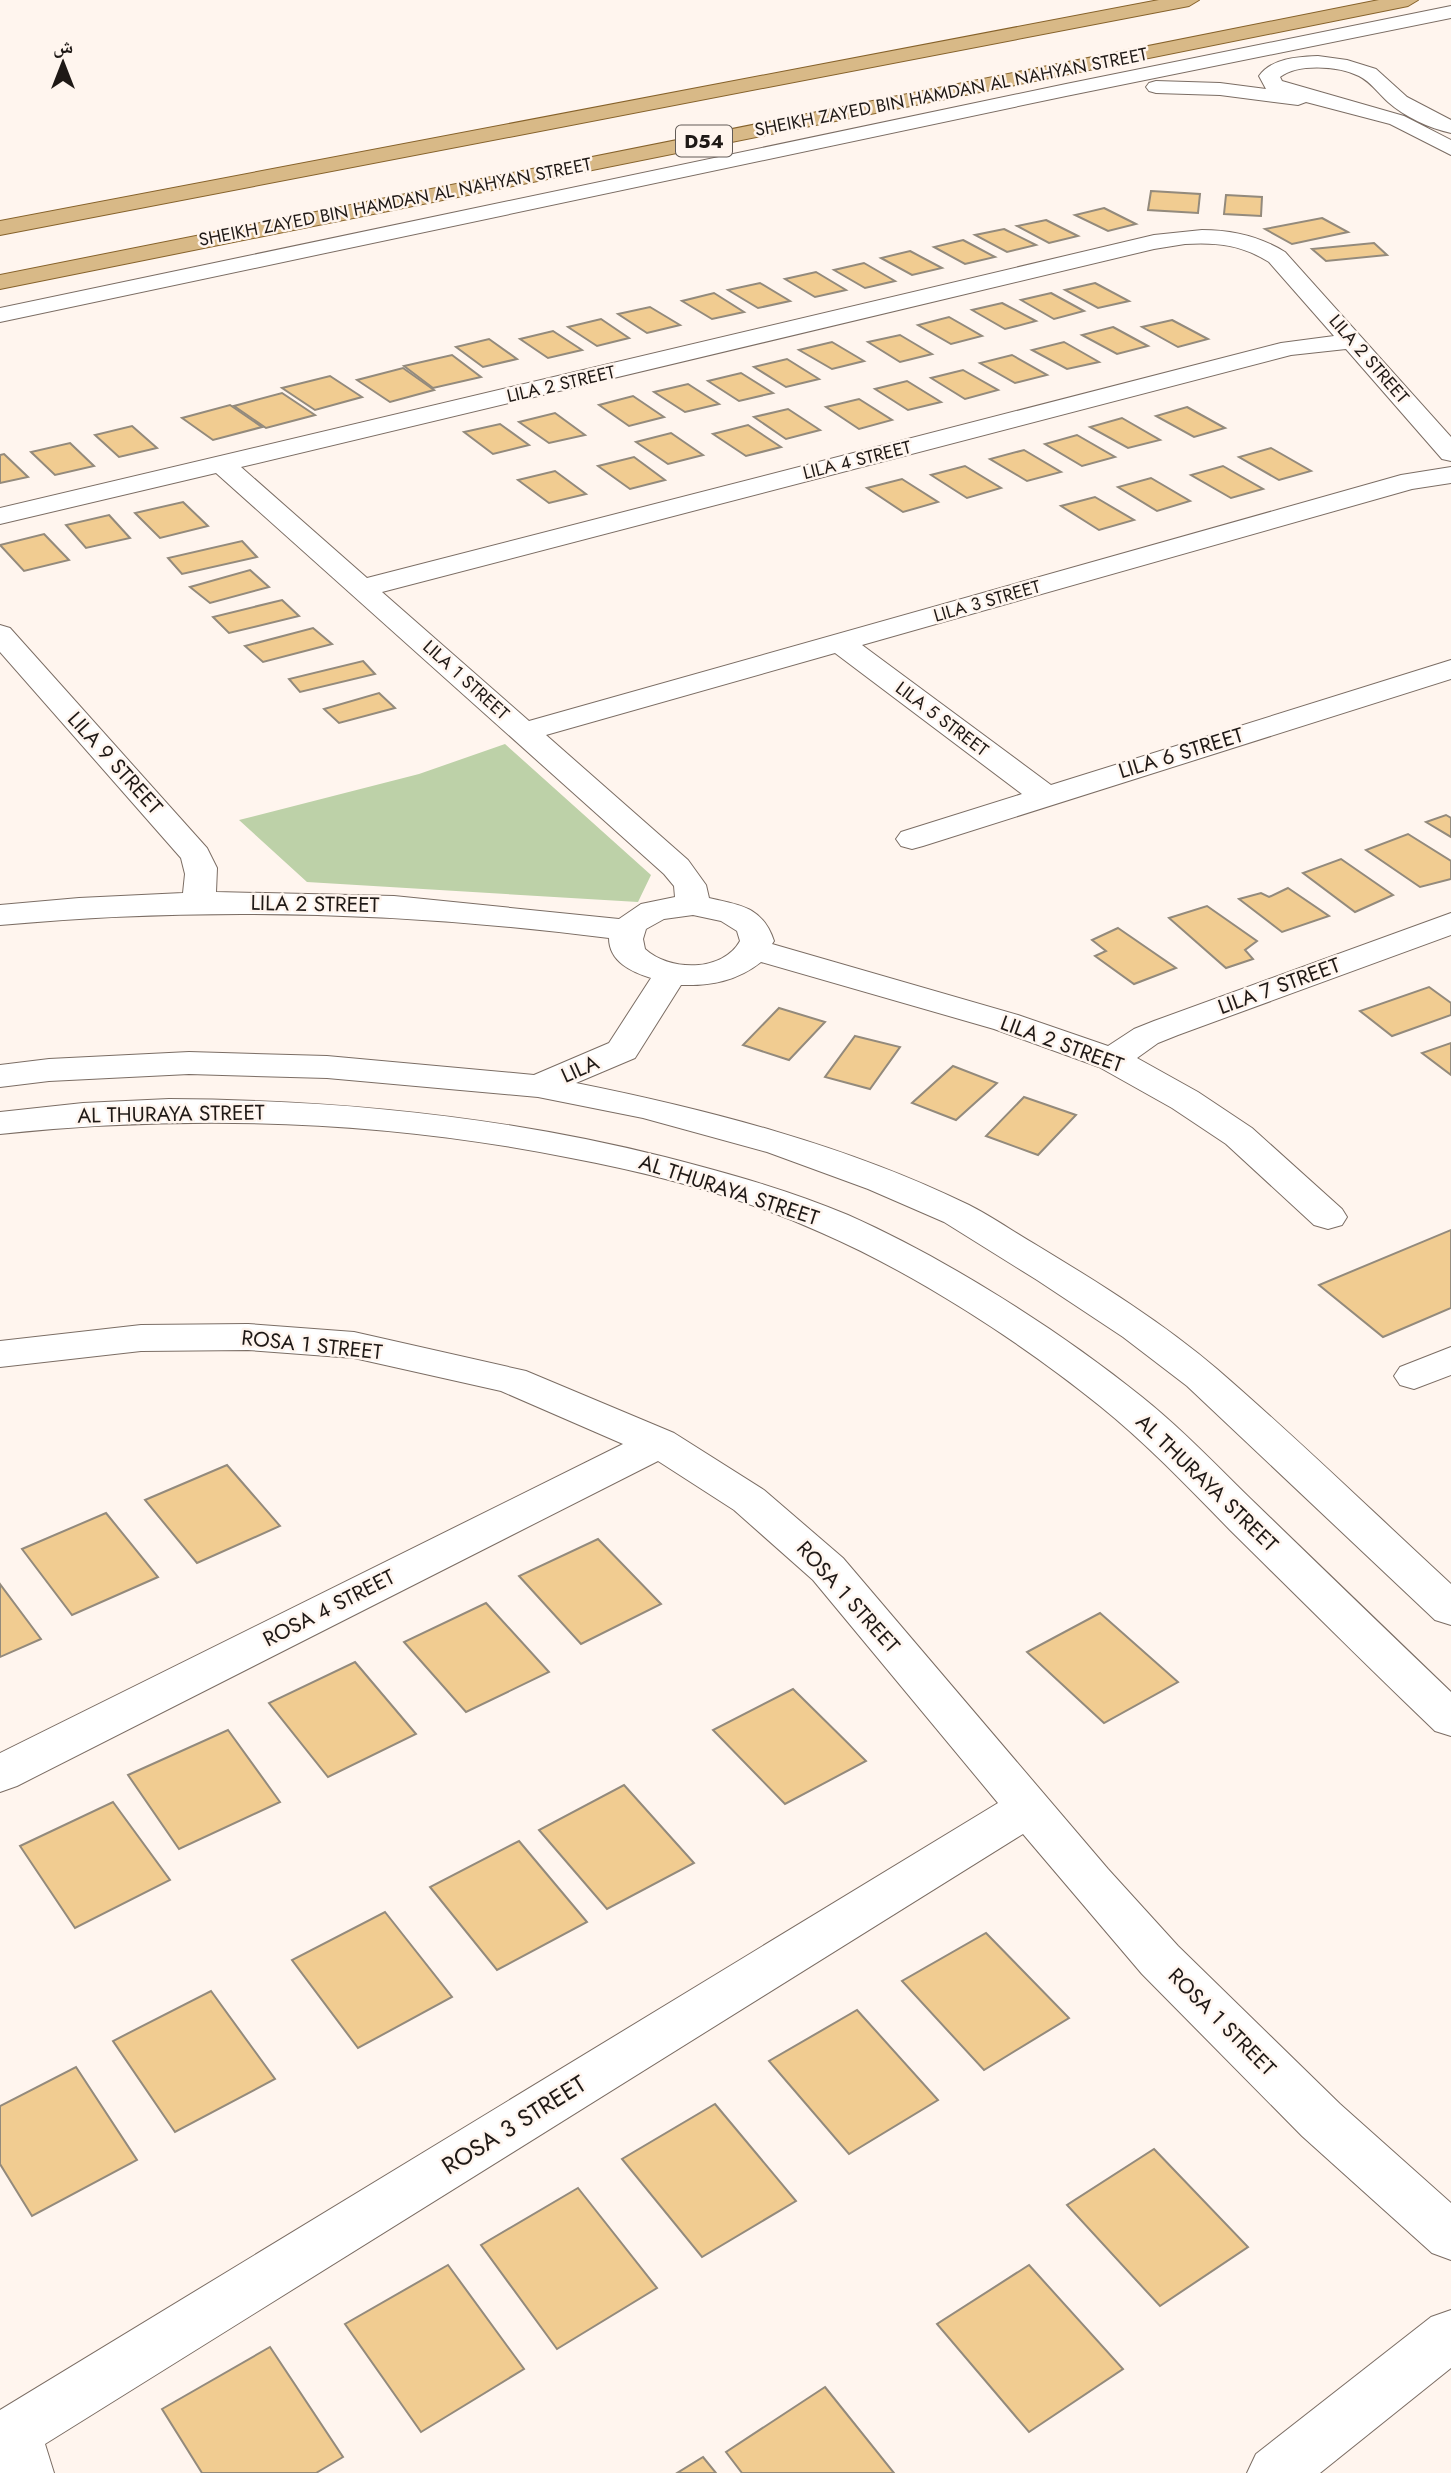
<svg xmlns="http://www.w3.org/2000/svg" width="1451" height="2473" font-family="Jost,'Noto Naskh Arabic',sans-serif">
<style>
.green{fill:#bdd1a8}
.building{fill:#f1cc91;stroke:#938a7c;stroke-width:2}
.lines{fill:none;stroke-linecap:round;stroke-linejoin:round}
.minor-casing{stroke:#7b6d64;stroke-width:2}
.major-casing{stroke:#86622b;stroke-width:2}
.minor{fill:#fff;fill-rule:evenodd}
.major{fill:#d8b987;fill-rule:evenodd}
.labels{text-anchor:middle;stroke-width:5;stroke-linejoin:round;paint-order:stroke}
.far-street-label{font-size:18px;fill:#1f1916;stroke:#fff5ee}
.shield{fill:#fff5ee;stroke:#625b57;stroke-width:2}
.shield-label{font-size:19px;font-weight:bold;fill:#1f1916}
.street-label{font-size:21px;fill:#1f1916;stroke:#fff5ee}
.near-street-label{font-size:24px;fill:#1f1916;stroke:#fff5ee}
</style>
<rect width="100%" height="100%" fill="#fff5ee"/>
<polygon class="green" points="505,744 651,875 638,902 307,882 239,820 419,774"/>
<g class="building">
<polygon points="1151,191 1200,194 1198,213 1148,210"/>
<polygon points="1226,195 1262,197 1261,216 1224,214"/>
<polygon points="1104,208 1136,224 1108,231 1075,215"/>
<polygon points="1322,218 1348,232 1292,244 1265,229"/>
<polygon points="1046,220 1078,236 1049,243 1017,226"/>
<polygon points="1004,229 1036,245 1007,252 975,235"/>
<polygon points="963,240 995,257 965,264 934,247"/>
<polygon points="1374,243 1387,255 1326,261 1312,249"/>
<polygon points="910,251 942,268 912,275 881,258"/>
<polygon points="864,263 895,281 865,288 834,270"/>
<polygon points="816,272 846,290 815,297 785,279"/>
<polygon points="760,283 790,301 758,308 728,290"/>
<polygon points="1095,283 1129,301 1098,308 1065,290"/>
<polygon points="714,293 744,312 712,319 682,301"/>
<polygon points="1051,293 1084,311 1054,319 1021,300"/>
<polygon points="1002,303 1036,321 1005,329 972,310"/>
<polygon points="650,307 680,325 647,333 618,314"/>
<polygon points="949,317 982,336 951,344 918,325"/>
<polygon points="601,319 629,338 597,346 568,327"/>
<polygon points="1172,320 1208,339 1178,347 1142,327"/>
<polygon points="1113,327 1148,346 1117,354 1082,335"/>
<polygon points="553,331 582,350 548,358 520,339"/>
<polygon points="900,335 932,354 900,362 868,342"/>
<polygon points="489,339 517,359 483,367 456,347"/>
<polygon points="832,342 864,361 832,369 799,350"/>
<polygon points="1064,342 1099,362 1067,369 1032,350"/>
<polygon points="452,355 481,377 433,388 404,366"/>
<polygon points="1012,355 1047,375 1015,383 980,363"/>
<polygon points="787,359 819,379 786,387 754,367"/>
<polygon points="403,368 434,390 390,402 357,380"/>
<polygon points="963,370 998,390 965,399 931,378"/>
<polygon points="741,373 773,393 739,401 708,381"/>
<polygon points="330,376 362,397 315,410 282,388"/>
<polygon points="907,381 941,402 908,410 875,389"/>
<polygon points="688,384 719,404 685,412 654,392"/>
<polygon points="282,393 315,415 266,428 234,406"/>
<polygon points="633,396 664,417 629,426 599,405"/>
<polygon points="859,399 892,420 859,429 826,407"/>
<polygon points="230,405 262,427 213,440 182,418"/>
<polygon points="1187,407 1225,428 1194,437 1156,416"/>
<polygon points="788,409 820,430 786,439 754,417"/>
<polygon points="555,413 585,435 549,443 519,422"/>
<polygon points="1122,418 1160,440 1128,448 1090,427"/>
<polygon points="500,424 529,445 493,454 464,432"/>
<polygon points="748,425 781,447 746,456 713,434"/>
<polygon points="132,426 157,448 119,457 95,435"/>
<polygon points="671,433 703,455 668,464 636,442"/>
<polygon points="1077,435 1115,457 1082,466 1045,444"/>
<polygon points="70,443 94,466 55,475 31,452"/>
<polygon points="1271,448 1311,471 1279,480 1239,457"/>
<polygon points="1024,450 1061,472 1027,481 990,459"/>
<polygon points="4,454 28,477 0,483 0,455"/>
<polygon points="634,457 665,480 630,489 598,466"/>
<polygon points="965,466 1001,488 967,498 931,475"/>
<polygon points="1223,466 1263,489 1231,498 1191,475"/>
<polygon points="555,471 586,494 549,503 518,480"/>
<polygon points="1151,478 1190,501 1157,511 1118,487"/>
<polygon points="902,479 938,502 903,512 867,488"/>
<polygon points="1095,497 1134,520 1099,530 1061,506"/>
<polygon points="183,502 208,526 160,538 135,513"/>
<polygon points="109,515 130,538 86,548 66,525"/>
<polygon points="44,534 69,560 24,571 0,545"/>
<polygon points="242,541 257,557 182,574 168,558"/>
<polygon points="250,570 269,587 210,603 190,587"/>
<polygon points="282,600 299,616 229,633 213,617"/>
<polygon points="313,628 332,644 263,662 245,646"/>
<polygon points="363,661 375,674 300,692 289,679"/>
<polygon points="379,693 395,708 339,723 324,709"/>
<polygon points="1446,815 1451,818 1451,837 1426,822"/>
<polygon points="1408,834 1451,861 1451,879 1420,887 1366,850"/>
<polygon points="1341,859 1393,895 1355,912 1303,873"/>
<polygon points="1288,888 1329,916 1282,932 1239,899 1261,893 1269,897"/>
<polygon points="1207,906 1257,941 1245,950 1253,959 1226,968 1169,918"/>
<polygon points="1118,928 1176,968 1134,984 1095,956 1106,951 1092,940"/>
<polygon points="1429,987 1451,1003 1451,1015 1392,1036 1360,1011"/>
<polygon points="779,1008 825,1022 789,1060 743,1045"/>
<polygon points="855,1036 900,1047 870,1089 825,1077"/>
<polygon points="1451,1043 1451,1075 1422,1053"/>
<polygon points="953,1066 997,1083 956,1120 912,1103"/>
<polygon points="1024,1097 1076,1115 1038,1155 986,1136"/>
<polygon points="1451,1230 1451,1308 1383,1337 1319,1285"/>
<polygon points="227,1465 280,1526 197,1563 145,1500"/>
<polygon points="106,1513 158,1577 72,1615 22,1549"/>
<polygon points="598,1539 661,1604 581,1644 519,1576"/>
<polygon points="0,1584 41,1639 0,1657"/>
<polygon points="486,1603 549,1672 466,1712 404,1642"/>
<polygon points="1100,1613 1178,1682 1104,1723 1027,1652"/>
<polygon points="355,1662 416,1734 328,1777 269,1703"/>
<polygon points="793,1689 866,1761 785,1804 713,1730"/>
<polygon points="228,1730 280,1802 179,1849 128,1775"/>
<polygon points="624,1785 694,1863 607,1909 539,1830"/>
<polygon points="113,1802 170,1880 75,1928 20,1846"/>
<polygon points="519,1841 587,1922 497,1970 430,1887"/>
<polygon points="385,1912 452,1997 358,2048 292,1960"/>
<polygon points="986,1933 1069,2018 984,2070 902,1981"/>
<polygon points="211,1991 275,2079 175,2132 113,2041"/>
<polygon points="857,2010 938,2100 849,2154 769,2061"/>
<polygon points="76,2067 137,2160 32,2216 0,2164 0,2106"/>
<polygon points="715,2104 796,2201 702,2257 622,2159"/>
<polygon points="1154,2149 1248,2247 1160,2306 1067,2205"/>
<polygon points="578,2188 657,2288 557,2349 481,2245"/>
<polygon points="448,2265 524,2369 421,2432 345,2324"/>
<polygon points="1029,2265 1123,2369 1029,2432 937,2324"/>
<polygon points="270,2347 343,2457 316,2473 202,2473 162,2409"/>
<polygon points="825,2387 894,2473 742,2473 726,2452"/>
<polygon points="703,2457 716,2473 677,2473"/>
</g>
<g class="lines">
<g class="minor-casing">
<g id="minor">
<polygon points="1451,6 1451,18 1066,96 0,322 0,308 1066,84"/>
<path d="M 1318,56 L 1347,60 L 1376,69 L 1407,97 L 1451,120 L 1451,133 C 1429,128 1405,117 1388,102 C 1378,93 1371,82 1359,76 C 1339,66 1298,63 1280,77 L 1282,81 L 1404,116 L 1451,140 L 1451,155 L 1390,124 L 1306,102 L 1298,105 L 1220,95 L 1156,93 L 1149,91 L 1146,87 L 1149,83 L 1156,81 L 1220,83 L 1266,89 L 1259,76 C 1272,58 1297,57 1318,56 Z"/>
<path d="M 1202,230 C 1232,230 1259,236 1285,252 L 1451,437 L 1451,461 L 1442,459 L 1346,349 L 1291,355 L 382,592 L 529,721 L 1401,475 L 1451,467 L 1451,483 L 1412,489 L 862,645 L 1051,785 L 1451,660 L 1451,679 L 923,846 L 912,849 L 901,846 L 896,839 L 901,832 L 1022,794 L 835,653 L 546,735 L 688,860 L 706,885 L 709,898 C 740,905 763,907 774,941 L 772,944 L 1018,1015 L 1108,1046 L 1134,1029 L 1154,1021 L 1451,913 L 1451,935 L 1178,1035 L 1158,1043 L 1137,1058 L 1198,1092 L 1252,1128 L 1342,1209 L 1347,1217 L 1342,1225 L 1328,1229 L 1314,1225 L 1226,1144 L 1172,1108 L 1099,1067 L 994,1029 L 761,962 C 737,981 711,986 681,985 L 635,1058 L 576,1083 C 710,1110 846,1145 969,1205 C 993,1217 1015,1233 1038,1246 C 1099,1283 1162,1322 1217,1369 C 1297,1438 1373,1512 1451,1584 L 1451,1625 L 1435,1620 L 1187,1386 L 1123,1337 L 1037,1280 L 944,1222 L 868,1189 L 767,1152 L 643,1118 L 538,1097 L 327,1078 L 189,1074 L 49,1081 L 0,1087 L 0,1065 L 49,1059 L 189,1052 L 327,1056 L 534,1075 L 609,1043 L 651,978 C 632,972 609,962 609,938 C 406,912 204,906 0,925 L 0,905 L 79,898 L 183,893 L 185,874 L 181,858 L 0,652 L 0,625 L 10,628 L 207,848 L 217,868 L 216,892 L 394,896 L 619,919 L 641,904 L 675,897 L 674,886 L 664,874 L 216,473 L 0,524 L 0,508 L 1154,235 ZM 1185,244 C 1217,242 1242,245 1269,262 L 1334,336 L 1281,343 L 367,578 L 241,467 L 1154,249 ZM 693,915 L 721,921 L 737,931 L 740,941 C 723,972 670,972 645,949 L 643,939 L 646,929 L 664,919 Z"/>
<path d="M 169,1099 C 338,1100 502,1116 665,1157 C 727,1173 789,1190 848,1215 C 945,1258 1059,1330 1142,1397 C 1182,1429 1218,1467 1255,1503 C 1320,1566 1385,1629 1451,1692 L 1451,1736 L 1435,1731 C 1366,1665 1298,1597 1230,1530 C 1188,1487 1146,1443 1100,1406 C 1021,1342 914,1273 822,1233 C 742,1197 656,1174 571,1158 C 382,1120 192,1114 0,1134 L 0,1112 L 83,1103 Z"/>
<polygon points="248,1324 354,1332 526,1371 674,1433 764,1490 843,1558 1108,1869 1178,1946 1340,2104 1451,2203 1451,2260 1432,2253 1302,2136 1142,1974 1023,1834 45,2444 54,2473 0,2473 0,2410 998,1803 813,1580 734,1510 658,1461 17,1786 0,1792 0,1753 623,1444 501,1391 354,1358 248,1350 141,1351 0,1367 0,1341 141,1325"/>
<polygon points="1451,1347 1451,1375 1414,1389 1400,1385 1394,1376 1400,1367"/>
<polygon points="1451,2310 1451,2368 1320,2473 1247,2473 1256,2454 1431,2317"/>
</g>
</g>
<g class="major-casing">
<g id="major">
<polygon points="1159,0 1199,0 1189,6 0,235 0,221"/>
<polygon points="1379,0 1418,0 1408,6 0,289 0,275"/>
</g>
</g>
<use href="#minor" class="minor"/>
<use href="#major" class="major"/>
</g>
<g class="labels">
<g class="far-street-label">
<text transform="translate(951 92) rotate(-11)" y="6">SHEIKH ZAYED BIN HAMDAN AL NAHYAN STREET</text>
<text transform="translate(395 202) rotate(-11)" y="6">SHEIKH ZAYED BIN HAMDAN AL NAHYAN STREET</text>
<text transform="translate(1369 359) rotate(49)" y="6">LILA 2 STREET</text>
<text transform="translate(561 384) rotate(-13)" y="6">LILA 2 STREET</text>
<text transform="translate(857 460) rotate(-14)" y="6">LILA 4 STREET</text>
<text transform="translate(987 601) rotate(-16)" y="6">LILA 3 STREET</text>
<text transform="translate(466 680) rotate(42)" y="6">LILA 1 STREET</text>
<text transform="translate(942 719) rotate(37)" y="6">LILA 5 STREET</text>
</g>
<rect class="shield" x="676" y="125.5" width="56" height="31" rx="5"/>
<g class="shield-label">
<text x="704" y="148">D54</text>
</g>
<g class="street-label">
<text transform="translate(1181 753) rotate(-17)" y="7">LILA 6 STREET</text>
<text transform="translate(115 763) rotate(48)" y="7">LILA 9 STREET</text>
<text transform="translate(315 904) rotate(1)" y="7">LILA 2 STREET</text>
<text transform="translate(1279 986) rotate(-20)" y="7">LILA 7 STREET</text>
<text transform="translate(1062 1044) rotate(20)" y="7">LILA 2 STREET</text>
<text transform="translate(580 1069) rotate(-24)" y="7">LILA</text>
<text transform="translate(171 1114) rotate(-1)" y="7">AL THURAYA STREET</text>
<text transform="translate(729 1190) rotate(18)" y="7">AL THURAYA STREET</text>
<text transform="translate(312 1345) rotate(6)" y="7">ROSA 1 STREET</text>
<text transform="translate(1207 1483) rotate(44)" y="7">AL THURAYA STREET</text>
<text transform="translate(848 1597) rotate(48)" y="7">ROSA 1 STREET</text>
<text transform="translate(329 1608) rotate(-27)" y="7">ROSA 4 STREET</text>
<text transform="translate(1222 2022) rotate(45)" y="7">ROSA 1 STREET</text>
</g>
<g class="near-street-label">
<text transform="translate(514 2125) rotate(-32)" y="8">ROSA 3 STREET</text>
</g>
</g>
<g transform="translate(63 63)" stroke="#fff5ee" stroke-width="5" paint-order="stroke">
<path d="M0-5L12 26L0 18L-12 26Z" fill="#1f1916"/>
<text y="-10" font-size="19" font-weight="bold" text-anchor="middle" fill="#1f1916">ش</text>
</g>
</svg>
